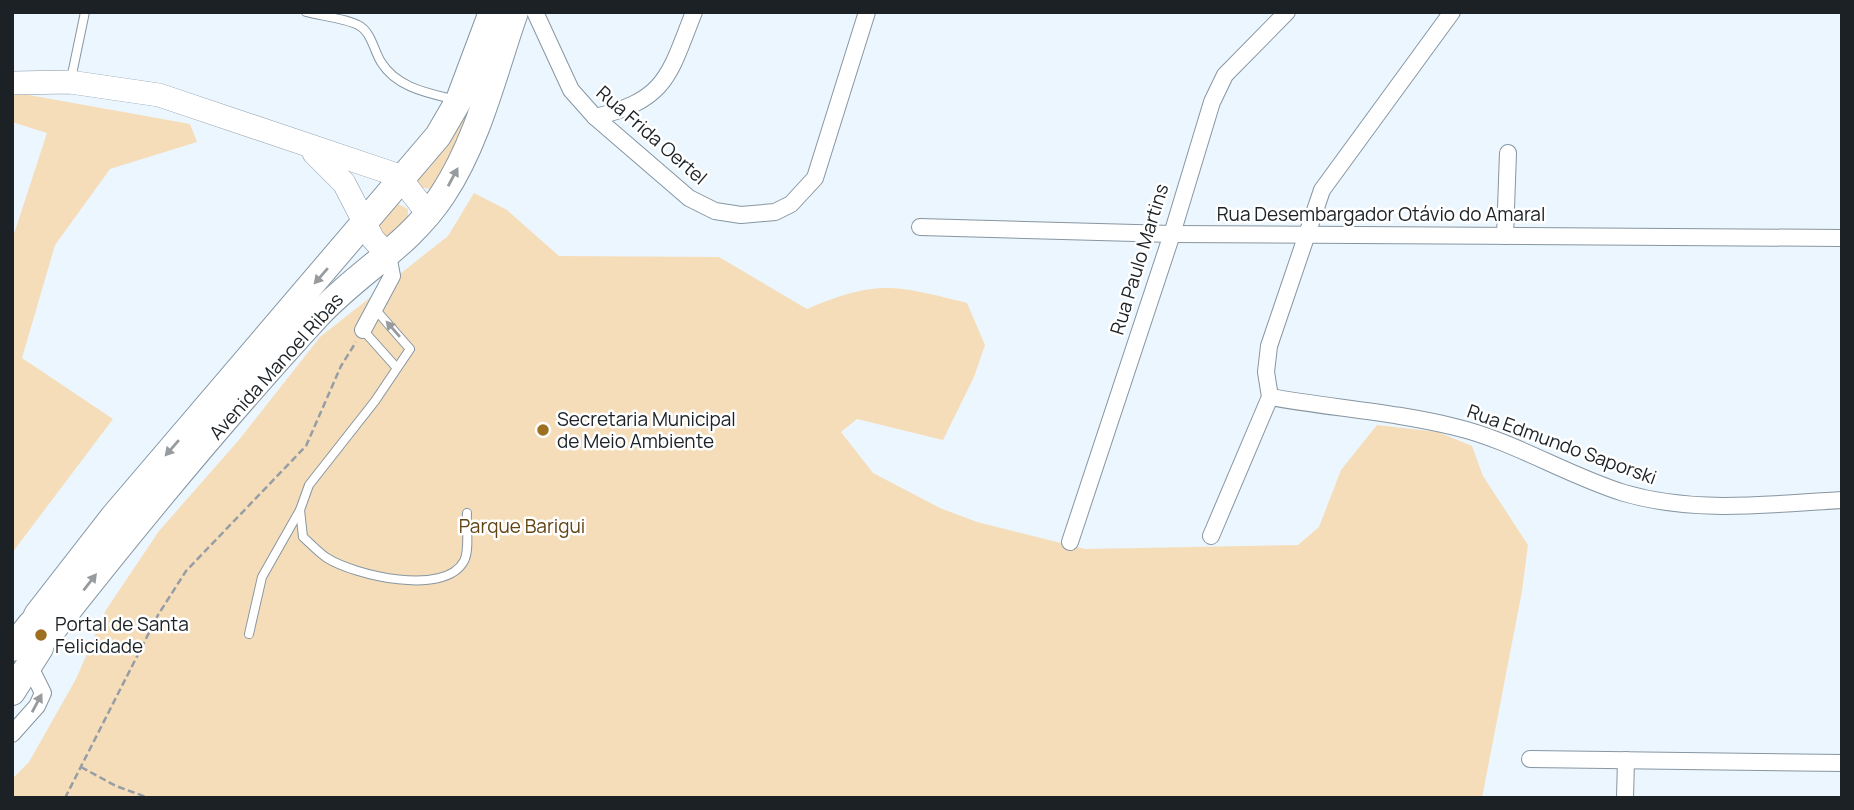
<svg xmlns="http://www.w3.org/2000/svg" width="1854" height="810" font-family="Manrope,sans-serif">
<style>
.green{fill:#f6ddb9}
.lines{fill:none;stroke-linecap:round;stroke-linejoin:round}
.lane-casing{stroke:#8696a2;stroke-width:10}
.street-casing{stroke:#8696a2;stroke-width:18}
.secondary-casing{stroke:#8696a2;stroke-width:24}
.primary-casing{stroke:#8696a2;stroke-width:28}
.path{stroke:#969ea5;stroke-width:2.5;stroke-dasharray:7 3.5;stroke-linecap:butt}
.lane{stroke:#fff;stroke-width:8}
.street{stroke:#fff;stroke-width:16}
.secondary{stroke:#fff;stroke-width:23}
.primary{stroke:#fff;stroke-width:26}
.oneway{fill:#989b9d}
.poi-dot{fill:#9d7021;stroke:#fff;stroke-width:2.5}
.labels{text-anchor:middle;stroke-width:5;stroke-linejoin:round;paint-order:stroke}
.street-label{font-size:19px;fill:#1b2125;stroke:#fff}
.poi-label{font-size:19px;fill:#1b2125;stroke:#fff;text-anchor:start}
.park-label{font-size:19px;fill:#614413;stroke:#fff}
</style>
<rect width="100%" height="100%" fill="#ebf6fe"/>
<g class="green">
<polygon points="12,92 190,124 197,142 110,169 55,245 22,358 113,419 12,553 12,240 47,133 12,122"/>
<polygon points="460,113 470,117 453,156 432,189 423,188 417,182 417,174"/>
<path d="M 474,193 L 507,210 L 559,256 L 719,257 L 807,309 C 877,279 895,285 967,303 L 985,345 L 974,377 L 943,440 L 857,419 L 841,432 L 873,473 L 940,508 L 977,522 L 1085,549 L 1298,545 L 1319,527 L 1341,470 L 1377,425 L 1438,432 L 1472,446 L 1483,476 L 1528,545 L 1522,591 L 1482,798 L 12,798 L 12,779 L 29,762 L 76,679 L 106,610 L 159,531 L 238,441 L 320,337 L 448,236 Z"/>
<polygon points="398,204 408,209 408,218 386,241 376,227"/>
</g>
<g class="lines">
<g class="lane-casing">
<g id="lane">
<path d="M 306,12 C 321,16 344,18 358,25 C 371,31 374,51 381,62 C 397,88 428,93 456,100"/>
<polyline points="71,79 85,12"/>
<path d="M 375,309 L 410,349 L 375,401 L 309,485 L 300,510 L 303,537 C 311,544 319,553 327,558 C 354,575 445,597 464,561 C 470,550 466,526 467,513"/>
<polyline points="363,330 396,367"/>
<polyline points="249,634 262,577 300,510"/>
</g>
</g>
<g class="street-casing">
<g id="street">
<polyline points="535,12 571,90 595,117 689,198 715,211 741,215 775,212 791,204 815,178 867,12"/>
<path d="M 595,117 C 667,100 669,75 694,12"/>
<polyline points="920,227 1172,234 1842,238"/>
<polyline points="1505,236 1508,153"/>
<polyline points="363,330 392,276 388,255"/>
<path d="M 1270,397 C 1332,408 1395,412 1455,427 C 1514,441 1566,475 1624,493 C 1696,514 1769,504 1842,500"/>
<polyline points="1211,536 1270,397 1266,372 1269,346 1322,190 1452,12"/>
<polyline points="1070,542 1172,234 1212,102 1225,75 1287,12"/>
<polyline points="12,734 37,706 43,693 30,667"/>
<polyline points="1530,759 1842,763"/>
<polyline points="1625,798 1626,760"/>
</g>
</g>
<g class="secondary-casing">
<g id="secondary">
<polyline points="12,83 70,82 159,95 394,174 401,179 429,215"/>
<polyline points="314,153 344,183 373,239 388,255"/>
</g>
</g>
<g class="primary-casing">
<g id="primary">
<polyline points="37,615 114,516 438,136 459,100 492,12"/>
<path d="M 48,636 C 134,526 223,418 318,315 C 358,272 410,245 443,194 C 478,141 494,72 515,12"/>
<polyline points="12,648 31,624"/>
<polyline points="12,692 40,648"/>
</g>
</g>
<g class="path">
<polyline points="81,767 116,786 149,798"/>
<polyline points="65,798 158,615 186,571 306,446 341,366 356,342"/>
</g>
<use href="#lane" class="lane"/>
<use href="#street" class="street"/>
<use href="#secondary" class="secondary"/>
<use href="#primary" class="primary"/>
</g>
<defs><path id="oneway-solid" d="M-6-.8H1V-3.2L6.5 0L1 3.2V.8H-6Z" transform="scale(1.75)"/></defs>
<g class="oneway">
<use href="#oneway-solid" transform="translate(453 177) rotate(-62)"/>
<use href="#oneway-solid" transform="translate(321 276) rotate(131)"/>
<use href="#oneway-solid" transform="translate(393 329) rotate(-131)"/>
<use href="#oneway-solid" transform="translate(172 448) rotate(131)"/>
<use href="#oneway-solid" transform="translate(90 582) rotate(-52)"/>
<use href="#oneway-solid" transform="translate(37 703) rotate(-62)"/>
</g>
<g class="poi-dot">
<circle cx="543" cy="430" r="7"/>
<circle cx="41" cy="635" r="7"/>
</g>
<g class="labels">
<g class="street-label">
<text transform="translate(652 135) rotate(41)" y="7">Rua Frida Oertel</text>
<text x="1381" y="221">Rua Desembargador Otávio do Amaral</text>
<text transform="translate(1139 259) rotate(-73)" y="7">Rua Paulo Martins</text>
<text transform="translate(276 366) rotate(-48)" y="7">Avenida Manoel Ribas</text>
<text transform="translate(1562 444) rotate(20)" y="7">Rua Edmundo Saporski</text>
</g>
<g class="poi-label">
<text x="557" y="426">Secretaria Municipal<tspan x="557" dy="22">de Meio Ambiente</tspan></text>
<text x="55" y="631">Portal de Santa<tspan x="55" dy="22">Felicidade</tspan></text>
</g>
<g class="park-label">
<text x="522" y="533">Parque Barigui</text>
</g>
</g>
<rect width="1854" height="810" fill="none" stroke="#1b2125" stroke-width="28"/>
</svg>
